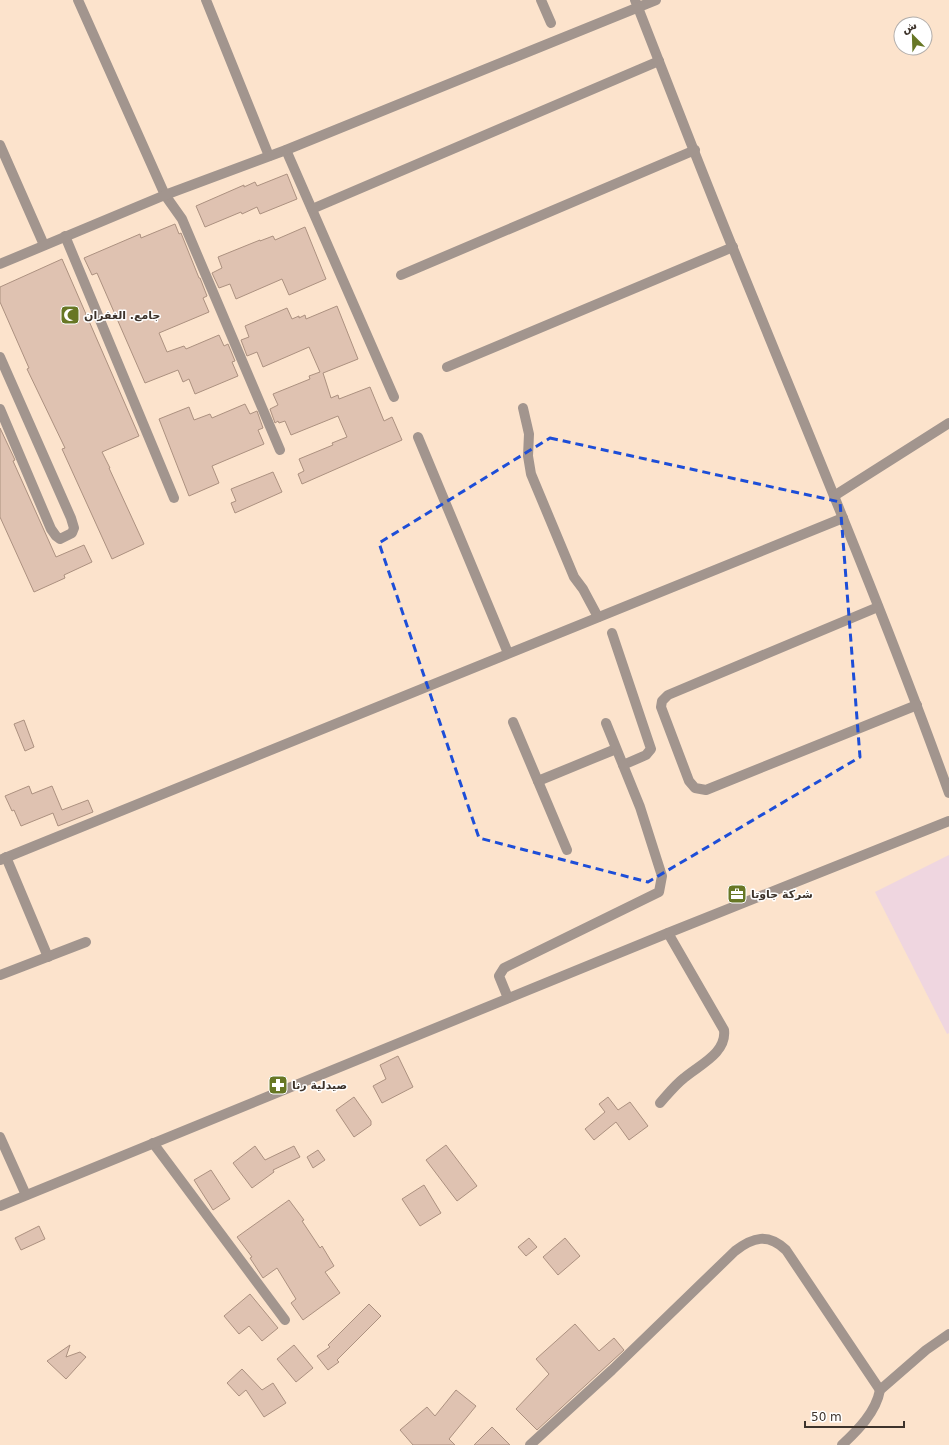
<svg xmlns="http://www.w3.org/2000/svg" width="949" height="1445" font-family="'DejaVu Sans',Vazirmatn,sans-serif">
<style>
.education{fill:#efd6e0}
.building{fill:#dfc2b1;stroke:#ac9180}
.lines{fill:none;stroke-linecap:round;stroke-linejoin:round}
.minor{stroke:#a2958e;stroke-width:10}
.marked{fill:none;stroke:#1d4ed8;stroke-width:3;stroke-dasharray:8 5;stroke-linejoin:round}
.labels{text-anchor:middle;stroke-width:3;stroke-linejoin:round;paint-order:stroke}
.poi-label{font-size:11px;font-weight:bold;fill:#3d332b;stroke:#fff;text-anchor:start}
</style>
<rect width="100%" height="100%" fill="#fce3cc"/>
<polygon class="education" points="949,855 949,1033 947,1034 875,892"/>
<g class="building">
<polygon points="287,174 297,199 260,214 257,207 242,214 241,212 205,227 196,206 244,185 244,187 255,182 257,186"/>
<polygon points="175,224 179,234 181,233 199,278 200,278 207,296 203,298 209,312 159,333 167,352 184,346 186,349 219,335 224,346 228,344 235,361 232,362 238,376 195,394 189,379 183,382 178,370 145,383 97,273 92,275 84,258 140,234 141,238"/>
<polygon points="305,227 326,279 289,295 282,279 236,299 230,284 219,288 212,273 222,268 218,257 260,240 260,241 273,236 275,240"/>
<polygon points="62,259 139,436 102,452 110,468 109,468 144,544 112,559 62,449 65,448 27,369 29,368 0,302 0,287"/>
<polygon points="337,306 358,359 323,373 331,398 338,395 339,399 370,387 384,421 392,417 402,440 302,484 298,474 304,471 299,459 333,445 332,443 347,437 338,416 291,435 285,421 279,423 278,421 275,423 270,409 278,405 273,394 310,379 309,376 320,372 309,347 263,367 257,352 247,356 241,340 249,337 245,326 287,308 292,319 299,316 299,318 305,315 306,319"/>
<polygon points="245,404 250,414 257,411 263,428 258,430 264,444 212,466 219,483 189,496 159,419 189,407 194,420 210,414 212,418"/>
<polygon points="0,428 15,460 13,461 56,557 84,545 92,562 64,575 65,578 34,592 0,517"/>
<polygon points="273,472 282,492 235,513 231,503 236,501 231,489"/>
<polygon points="24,720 34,747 25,751 14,724"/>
<polygon points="29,786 32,794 52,786 62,810 88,800 93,812 58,826 53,813 21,826 14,810 12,811 5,796"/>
<polygon points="398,1056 413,1087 382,1103 373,1086 386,1079 380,1065"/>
<polygon points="354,1097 371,1121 371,1125 354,1137 336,1110"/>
<polygon points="608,1097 618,1110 630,1102 648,1126 629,1140 616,1122 594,1140 585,1129 605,1112 599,1104"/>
<polygon points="446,1145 477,1186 457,1201 426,1160"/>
<polygon points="255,1146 265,1160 294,1146 300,1157 273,1170 274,1172 252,1188 233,1163"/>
<polygon points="318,1150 325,1160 313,1168 307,1157"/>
<polygon points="211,1170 230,1199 213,1210 194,1180"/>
<polygon points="424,1185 441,1213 420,1226 402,1199"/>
<polygon points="289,1200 304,1220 302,1221 320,1248 322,1246 334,1266 325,1272 340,1293 303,1320 291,1303 296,1299 277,1268 263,1278 250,1258 252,1257 237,1237"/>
<polygon points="39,1226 45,1239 21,1250 15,1238"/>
<polygon points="529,1238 537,1247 526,1256 518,1247"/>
<polygon points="565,1238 580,1256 558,1275 543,1257"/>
<polygon points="250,1294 278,1328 262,1341 249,1326 239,1334 224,1316"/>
<polygon points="369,1304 381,1316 337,1360 339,1362 328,1370 317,1356 330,1347 328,1345"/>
<polygon points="575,1324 599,1351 614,1338 624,1350 537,1430 516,1409 549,1374 536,1359"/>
<polygon points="70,1345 66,1357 80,1352 86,1357 66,1379 47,1361"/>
<polygon points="294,1345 313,1368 296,1382 277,1359"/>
<polygon points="242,1369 262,1390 273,1383 286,1403 264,1417 246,1390 239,1396 227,1383"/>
<polygon points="456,1390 476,1406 449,1439 455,1445 413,1445 400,1430 427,1407 435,1416"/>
<polygon points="492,1427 510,1445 474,1445"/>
</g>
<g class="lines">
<g class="minor">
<polyline points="78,0 165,195 182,219 280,450"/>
<polyline points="206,0 269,156"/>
<polyline points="541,0 551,23"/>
<path d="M 635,0 C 668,84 700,168 734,251 C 807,431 883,610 949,793"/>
<polyline points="0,145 44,245"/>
<polyline points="286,150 394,397"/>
<polyline points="312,209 659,61"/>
<polyline points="65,236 174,498"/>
<polyline points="0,264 165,195 286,150 656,0"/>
<polyline points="401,275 695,150"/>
<polyline points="0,357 71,518 74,528 72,533 60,539 56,536 51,529 0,409"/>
<polyline points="447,367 733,247"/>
<polyline points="523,408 529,434 528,456 531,474 574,577 583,589 598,617"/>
<polyline points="418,437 508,653"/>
<polyline points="834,496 949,423"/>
<polyline points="878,607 668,695 662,701 661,707 689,781 695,788 706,790 917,705"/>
<polyline points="612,633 651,749 646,755 623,765"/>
<polyline points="513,722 567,850"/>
<polyline points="538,781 616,749"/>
<polyline points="6,857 48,957"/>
<polyline points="0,860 843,518"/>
<polyline points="0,975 86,942"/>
<polyline points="508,998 499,976 504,968 659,892 662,876 640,807 606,723"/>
<path d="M 660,1103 C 668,1094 675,1085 684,1078 C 699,1065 727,1053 724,1030 L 668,933"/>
<polyline points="0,1137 26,1195"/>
<polyline points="153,1143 285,1320"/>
<polyline points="0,1206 668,933 949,821"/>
<path d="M 530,1445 L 612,1370 L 735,1251 C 753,1237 768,1233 786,1250 L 880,1390"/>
<path d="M 842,1445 C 858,1430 876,1412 880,1390 L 926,1350 L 949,1334"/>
</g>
</g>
<path class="marked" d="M 550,438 L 840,502 L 860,757 L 648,882 L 479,838 L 379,543 Z"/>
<defs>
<g id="mosque-square" transform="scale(1)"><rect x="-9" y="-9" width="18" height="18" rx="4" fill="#677725" stroke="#fff"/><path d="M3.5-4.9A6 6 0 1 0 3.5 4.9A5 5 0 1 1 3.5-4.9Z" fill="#fff"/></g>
<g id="office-square" transform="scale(1)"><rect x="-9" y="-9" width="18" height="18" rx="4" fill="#677725" stroke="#fff"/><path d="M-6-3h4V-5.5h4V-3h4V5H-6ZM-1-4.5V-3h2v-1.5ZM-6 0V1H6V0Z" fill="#fff"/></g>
<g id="pharmacy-square" transform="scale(1)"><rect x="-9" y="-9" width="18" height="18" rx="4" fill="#677725" stroke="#fff"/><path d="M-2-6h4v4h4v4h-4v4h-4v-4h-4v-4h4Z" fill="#fff"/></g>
</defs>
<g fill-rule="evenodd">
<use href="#mosque-square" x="70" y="315"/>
<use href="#office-square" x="737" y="894"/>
<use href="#pharmacy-square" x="278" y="1085"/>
</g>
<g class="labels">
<g class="poi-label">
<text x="84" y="319">جامع. الغفران</text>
<text x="751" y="898">شركة جاوتا</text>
<text x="292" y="1089">صيدلية رنا</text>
</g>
</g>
<g transform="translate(913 36) rotate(337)"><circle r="19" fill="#ffffff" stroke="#b1adaa"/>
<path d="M0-3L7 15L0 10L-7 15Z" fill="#677725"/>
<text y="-6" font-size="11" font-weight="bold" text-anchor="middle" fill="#3d332b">ش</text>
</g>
<path d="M805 1421v6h99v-6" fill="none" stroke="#3d332b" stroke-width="2"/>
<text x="811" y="1421" font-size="12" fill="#3d332b" stroke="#ffffff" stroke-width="3" paint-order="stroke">50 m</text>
</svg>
